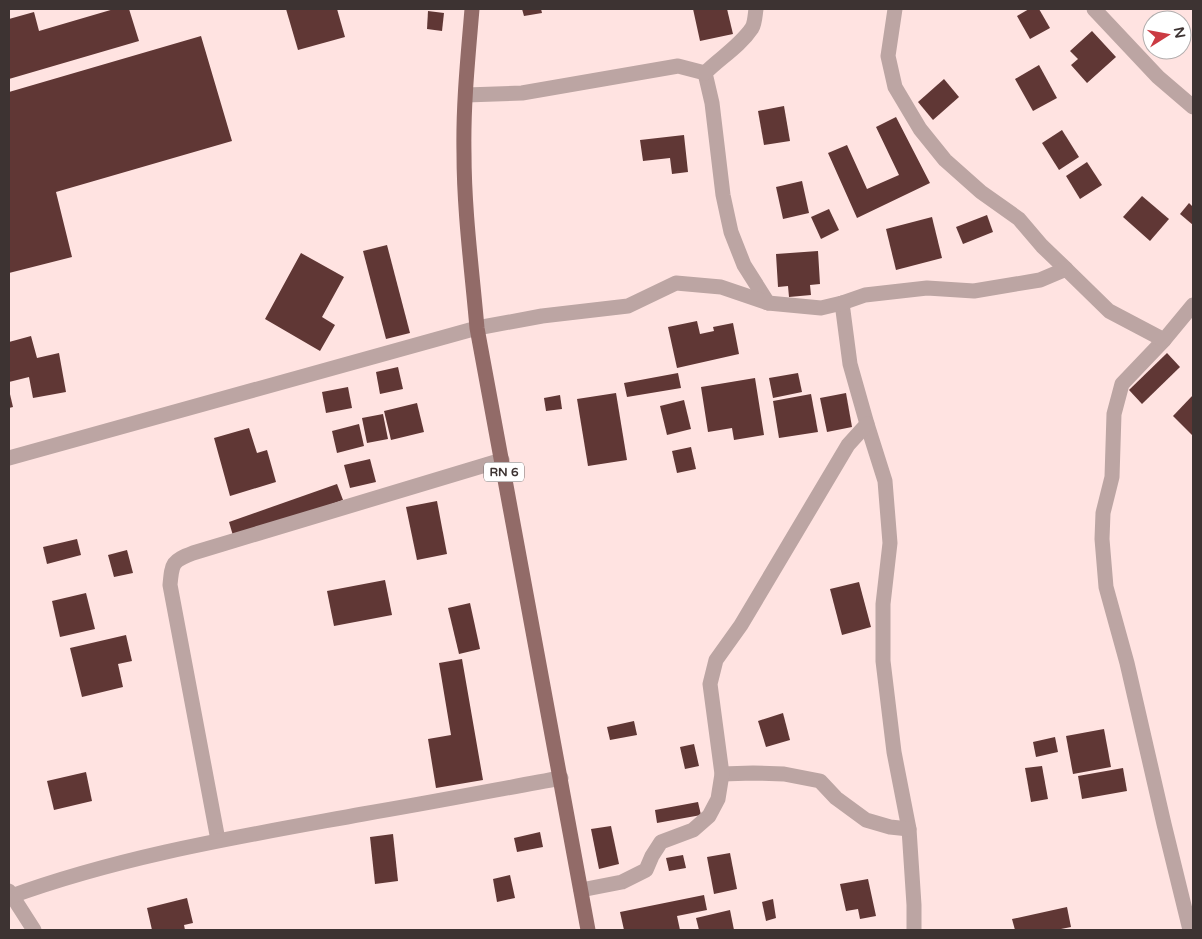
<svg xmlns="http://www.w3.org/2000/svg" width="1202" height="939" font-family="'Varela Round',sans-serif">
<style>
.building{fill:#603735}
.lines{fill:none;stroke-linecap:round;stroke-linejoin:round}
.street{stroke:#bca5a3;stroke-width:15}
.primary{stroke:#926b68;stroke-width:15}
.labels{text-anchor:middle;stroke-width:5;stroke-linejoin:round;paint-order:stroke}
.shield{fill:#fff;stroke:#777070;stroke-width:1}
.shield-label{font-size:12px;font-weight:bold;fill:#3d3332}
</style>
<rect width="100%" height="100%" fill="#ffe3e1"/>
<g class="building">
<polygon points="114,9 129,9 139,41 9,79 9,19 34,12 39,31"/>
<polygon points="286,9 337,9 345,37 298,50"/>
<polygon points="522,9 541,9 542,13 524,16"/>
<polygon points="693,9 727,9 733,34 700,41"/>
<polygon points="1029,9 1039,9 1050,28 1030,39 1017,16"/>
<polygon points="428,11 444,13 442,31 427,29"/>
<polygon points="1092,31 1116,57 1087,83 1071,65 1078,59 1070,51"/>
<polygon points="201,36 232,141 56,192 72,257 9,273 9,92"/>
<polygon points="1039,65 1057,98 1033,111 1015,79"/>
<polygon points="944,79 959,97 933,120 918,102"/>
<polygon points="784,106 790,141 764,145 758,111"/>
<polygon points="896,117 930,183 857,218 828,153 847,145 867,189 899,175 876,127"/>
<polygon points="1062,130 1079,157 1059,170 1042,143"/>
<polygon points="684,135 688,172 672,174 670,158 643,161 640,140"/>
<polygon points="1087,162 1102,185 1080,199 1066,176"/>
<polygon points="802,181 809,213 783,219 776,187"/>
<polygon points="1142,196 1169,219 1150,241 1123,217"/>
<polygon points="1189,203 1193,207 1193,225 1180,214"/>
<polygon points="829,209 839,230 821,239 811,217"/>
<polygon points="987,215 993,232 963,244 956,227"/>
<polygon points="932,217 942,258 896,270 886,229"/>
<polygon points="387,245 410,333 386,339 363,251"/>
<polygon points="818,251 820,284 810,285 811,295 789,297 788,286 778,287 776,254"/>
<polygon points="301,253 344,277 322,317 335,325 320,351 265,319"/>
<polygon points="697,321 700,334 714,331 713,327 733,323 739,354 677,368 668,327"/>
<polygon points="31,336 37,358 59,353 66,392 33,398 29,377 9,382 9,342"/>
<polygon points="1167,353 1180,367 1142,404 1129,390"/>
<polygon points="398,367 403,389 380,394 376,372"/>
<polygon points="678,373 681,388 627,397 624,383"/>
<polygon points="798,373 802,392 773,398 769,378"/>
<polygon points="755,378 764,435 734,440 732,428 708,432 701,387"/>
<polygon points="348,387 352,408 326,413 322,392"/>
<polygon points="9,390 13,407 9,408"/>
<polygon points="616,393 627,460 588,466 577,399"/>
<polygon points="846,393 852,427 827,432 820,398"/>
<polygon points="811,394 818,432 779,438 773,401"/>
<polygon points="560,395 562,409 546,411 544,398"/>
<polygon points="1193,395 1193,436 1173,416"/>
<polygon points="684,400 691,429 667,435 660,406"/>
<polygon points="417,403 424,432 391,440 384,411"/>
<polygon points="383,414 388,439 367,443 362,418"/>
<polygon points="359,424 364,446 337,453 332,431"/>
<polygon points="249,428 257,453 267,450 276,482 230,496 214,438"/>
<polygon points="691,447 696,469 677,473 672,451"/>
<polygon points="370,459 376,482 350,488 344,465"/>
<polygon points="337,484 343,500 234,539 229,522"/>
<polygon points="437,501 447,554 417,560 406,507"/>
<polygon points="77,539 81,555 47,564 43,547"/>
<polygon points="127,550 133,573 114,577 108,555"/>
<polygon points="385,580 392,615 334,626 327,591"/>
<polygon points="859,582 871,627 842,635 830,589"/>
<polygon points="86,593 95,629 60,637 52,601"/>
<polygon points="470,603 480,649 459,654 448,608"/>
<polygon points="126,635 132,661 118,664 123,687 82,697 70,648"/>
<polygon points="462,659 483,780 436,788 428,739 451,735 439,663"/>
<polygon points="783,713 790,740 766,747 758,721"/>
<polygon points="634,721 637,735 610,740 607,727"/>
<polygon points="1104,729 1111,767 1073,774 1066,736"/>
<polygon points="1055,737 1058,752 1036,757 1033,742"/>
<polygon points="694,744 699,766 685,769 680,747"/>
<polygon points="1042,766 1048,799 1031,802 1025,768"/>
<polygon points="1123,768 1127,791 1082,799 1078,776"/>
<polygon points="86,772 92,801 54,810 47,781"/>
<polygon points="698,802 701,815 657,823 655,810"/>
<polygon points="611,826 619,864 599,869 591,829"/>
<polygon points="540,832 543,847 517,852 514,838"/>
<polygon points="393,834 398,881 375,884 370,837"/>
<polygon points="730,853 737,889 714,894 707,857"/>
<polygon points="683,855 686,868 669,871 666,858"/>
<polygon points="510,875 515,898 497,902 493,879"/>
<polygon points="868,879 876,916 860,919 858,909 846,911 840,884"/>
<polygon points="704,895 707,910 677,916 680,930 624,930 620,912"/>
<polygon points="187,898 193,923 184,925 185,930 152,930 147,908"/>
<polygon points="773,899 776,918 766,921 762,902"/>
<polygon points="1067,907 1071,927 1056,930 1015,930 1012,919"/>
<polygon points="730,910 734,930 699,930 696,918"/>
</g>
<g class="lines">
<g class="street">
<path d="M 756,9 C 755,15 755,23 752,28 C 740,46 720,58 705,73 L 712,103 L 723,195 L 731,232 L 744,265 L 768,303"/>
<polyline points="895,9 888,56 895,87 920,129 945,160 981,192 1019,219 1042,246 1066,269"/>
<polyline points="1094,9 1158,77 1193,107"/>
<polyline points="466,95 522,93 678,66 705,73"/>
<polyline points="842,303 850,364 867,424 885,481 890,543 883,604 883,661 894,752 909,829 914,905 914,930"/>
<polyline points="1164,340 1122,384 1114,414 1112,477 1103,513 1102,539 1106,587 1127,663 1164,824 1190,930"/>
<polyline points="9,458 477,328 542,316 628,306 676,283 721,287 768,303 821,308 842,303 865,295 927,288 974,291 1040,280 1066,269 1109,311 1164,340 1193,305"/>
<polyline points="722,774 753,773 784,774 820,781 836,798 866,820 890,827 909,829"/>
<path d="M 218,840 L 170,585 C 172,563 172,561 193,553 L 502,460"/>
<polyline points="581,890 622,882 646,870 652,856 661,842 693,830 709,816 718,799 722,774 710,684 716,660 741,625 848,445 867,424"/>
<polyline points="9,891 34,930"/>
<path d="M 9,897 C 124,855 243,836 363,814 C 429,803 495,790 561,778"/>
</g>
<path class="primary" d="M 472,9 C 468,57 463,105 464,153 C 464,212 472,270 477,328 L 588,930"/>
</g>
<g class="labels">
<rect class="shield" x="484" y="462.5" width="40" height="19" rx="4"/>
<g class="shield-label">
<text x="504" y="476">RN 6</text>
</g>
</g>
<rect width="1202" height="939" fill="none" stroke="#3d3332" stroke-width="20"/>
<g transform="translate(1167 35) rotate(79)"><circle r="24" fill="#ffffff" stroke="#b1adad"/>
<path d="M0-4L9 19L0 12L-9 19Z" fill="#cb3b43"/>
<text y="-8" font-size="14" font-weight="bold" text-anchor="middle" fill="#3d3332">N</text>
</g>
</svg>
